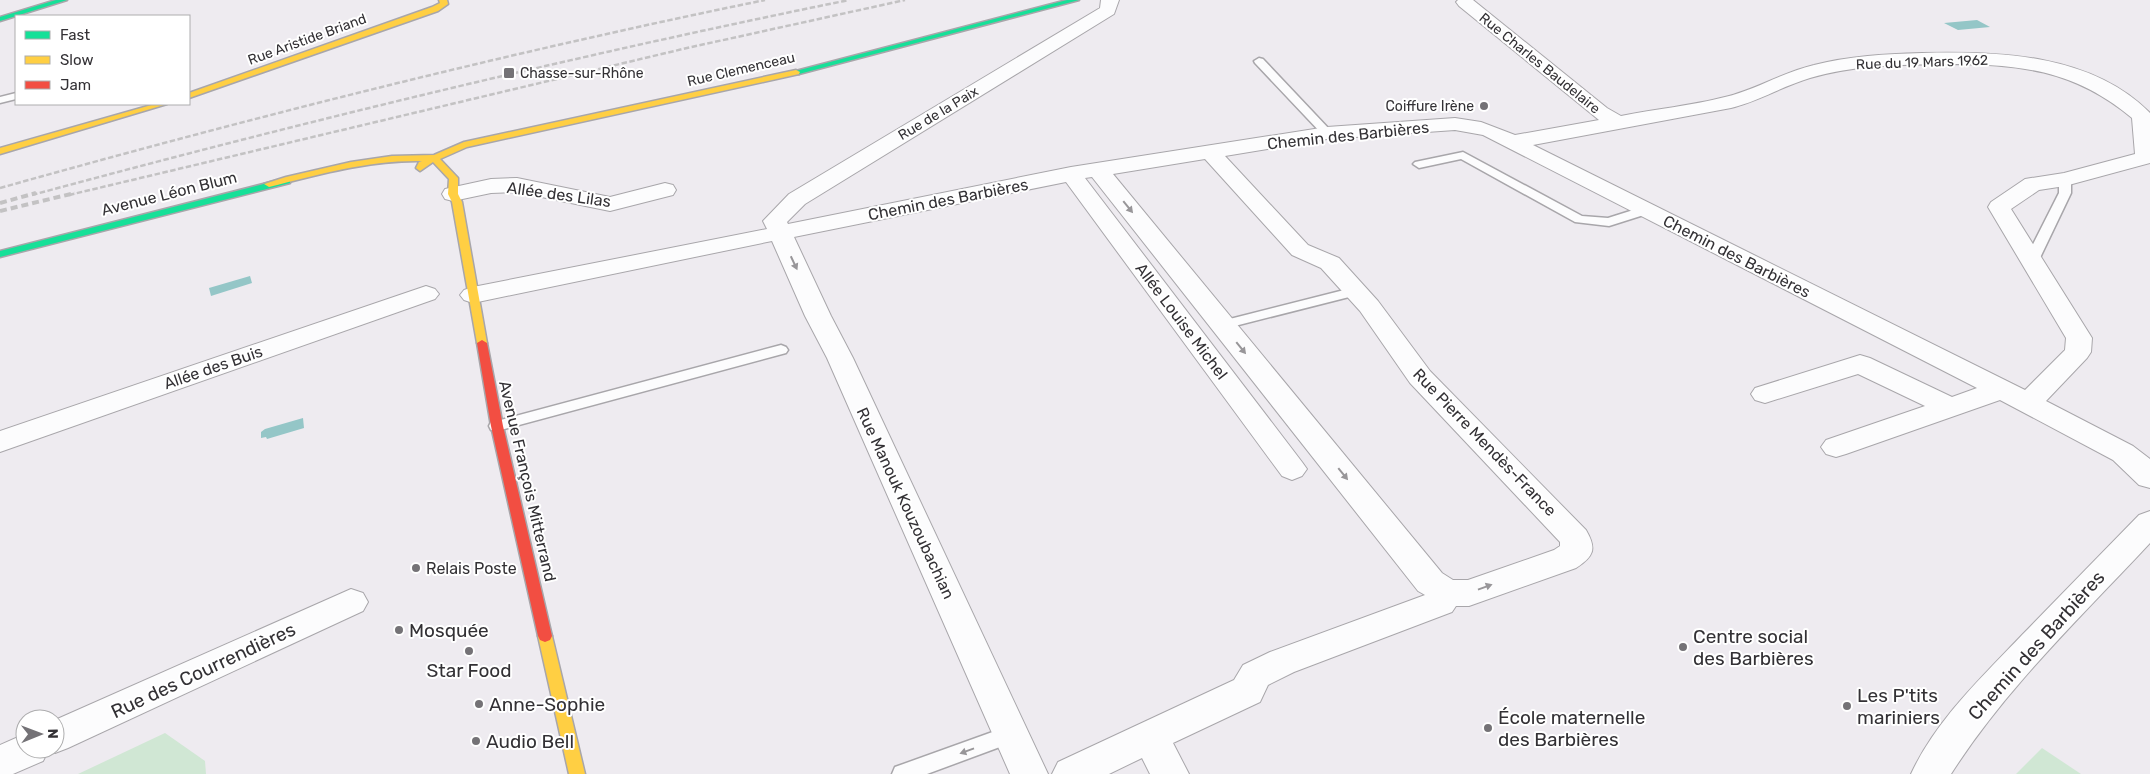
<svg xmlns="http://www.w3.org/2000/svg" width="2150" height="774" font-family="Rubik,sans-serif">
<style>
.green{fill:#d0e7d4}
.water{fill:#94c6c7}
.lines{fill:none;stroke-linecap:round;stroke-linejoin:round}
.lane-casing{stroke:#a8a6aa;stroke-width:3}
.street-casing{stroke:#a8a6aa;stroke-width:2}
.fast-casing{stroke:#a8a6aa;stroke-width:3}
.slow-casing{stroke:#a8a6aa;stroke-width:3}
.jam-casing{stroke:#a8a6aa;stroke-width:3}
.lane{fill:#fcfcfd;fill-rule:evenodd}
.street{fill:#fcfcfd;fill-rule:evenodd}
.fast{fill:#16e098;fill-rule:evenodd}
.slow{fill:#ffcf43;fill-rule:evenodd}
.jam{fill:#f24e42;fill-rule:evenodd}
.rail-far1{stroke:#c3c2c3;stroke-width:2.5;stroke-dasharray:5.5 2.5;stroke-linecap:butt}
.rail{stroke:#c3c2c3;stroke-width:4;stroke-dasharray:7 4;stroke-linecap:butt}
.oneway{fill:#989699}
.poi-dot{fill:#747276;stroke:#fff;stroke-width:2}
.labels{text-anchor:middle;stroke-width:4;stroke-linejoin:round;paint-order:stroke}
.far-street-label{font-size:14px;fill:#333135;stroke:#fff}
.far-poi-label{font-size:14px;fill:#333135;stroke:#fff;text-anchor:start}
.street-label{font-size:16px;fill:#333135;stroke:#fff}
.poi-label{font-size:16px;fill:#333135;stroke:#fff;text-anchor:start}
.near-poi-label{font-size:19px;fill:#333135;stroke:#fff;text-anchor:start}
.near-street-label{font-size:19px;fill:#333135;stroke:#fff}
</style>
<rect width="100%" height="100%" fill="#eeebf0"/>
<g class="green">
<polygon points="165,733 205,761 206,774 78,774"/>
<polygon points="2042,748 2081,774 2016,774"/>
</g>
<g class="water">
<polygon points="1977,20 1990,27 1958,30 1944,23"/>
<polygon points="250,276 252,283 211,296 209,288"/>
<polygon points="303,418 304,428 267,439 266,437 261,438 261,432 265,429"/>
</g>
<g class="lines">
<g class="lane-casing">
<g id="lane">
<polygon points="1259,58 1263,59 1331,131 1333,133 1331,135 1323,135 1255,63 1254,61"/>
<polygon points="16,93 16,99 0,103 0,97"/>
<polygon points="1463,152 1582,216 1608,218 1646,206 1652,210 1650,213 1609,226 1575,222 1461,159 1419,168 1413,164 1415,162"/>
<polygon points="2065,175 2071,179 2071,193 2038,262 2036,265 2026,265 2024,262 2059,193 2059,179"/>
<polygon points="1356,287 1363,291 1361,294 1223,329 1218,328 1216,325 1218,322"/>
<polygon points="781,345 786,347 788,350 786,353 497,431 491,430 489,426 491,422 497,421"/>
<polygon points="1012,725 1019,728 1022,734 1019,740 927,774 892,774 895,767"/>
</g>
</g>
<g class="street-casing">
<g id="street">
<path d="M 1101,0 L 1119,0 L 1114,14 L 805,204 L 787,222 L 788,224 L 1071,167 L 1327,127 L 1455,118 L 1481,122 L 1515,135 L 1599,120 L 1459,6 L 1456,2 L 1458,0 L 1473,0 L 1607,108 L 1621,116 C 1655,109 1691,106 1725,97 C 1756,90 1783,72 1814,65 C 1849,56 1886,54 1922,53 C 2000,51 2092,54 2150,113 L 2150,163 L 2065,186 L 2039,190 L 2011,209 L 2092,338 L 2091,352 L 2087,358 L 2046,401 L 2133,446 L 2150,459 L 2150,488 L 2139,485 L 2113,460 L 2000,400 L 1846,454 L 1836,457 L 1826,454 L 1821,447 L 1826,440 L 1925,406 L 1858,374 L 1765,403 L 1755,400 L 1751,394 L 1755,388 L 1860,355 L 1870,358 L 1952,397 L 1977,388 L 1483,135 L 1455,130 L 1327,139 L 1225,156 L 1308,245 L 1339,258 L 1378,301 L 1430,371 L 1586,530 C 1597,549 1594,556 1576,568 L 1469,606 L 1456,606 L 1452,612 L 1294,672 L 1268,685 L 1260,702 L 1173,743 L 1189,774 L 1150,774 L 1142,758 L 1109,774 L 1052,774 L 1058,762 L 1234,680 L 1243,665 L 1270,652 L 1425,595 L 1418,591 L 1092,177 L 1085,178 L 1302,462 L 1307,469 L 1302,476 L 1292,480 L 1282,476 L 1066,182 L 794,237 L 831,316 L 853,358 L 1048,774 L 1010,774 L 827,358 L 805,316 L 772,241 L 473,303 L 464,300 L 460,295 L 464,290 L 473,287 L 767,229 L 763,221 L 789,194 L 1100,8 ZM 1944,64 C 2018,64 2073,69 2132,118 L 2135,154 L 2064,173 L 2025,179 L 1991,202 L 1988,207 L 2066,338 L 2065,350 L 2025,390 L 1533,145 L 1731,108 C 1759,101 1783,86 1810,78 C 1853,65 1900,65 1944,64 ZM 1205,159 L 1292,255 L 1321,268 L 1360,311 L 1410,383 L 1560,542 L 1560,546 L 1554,550 L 1468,580 L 1453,580 L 1442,573 L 1113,174 Z"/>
<polygon points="517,178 610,197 665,183 673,185 676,190 673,195 610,211 517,192 491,193 453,201 445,199 442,194 445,189 491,179"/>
<polygon points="426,286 435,289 439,294 435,299 0,452 0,431"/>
<path d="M 2150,511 L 2150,543 C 2081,617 2006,688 1951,774 L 1911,774 C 1936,720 1982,677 2022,635 C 2061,595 2100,555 2139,515 Z"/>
<polygon points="351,589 363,593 368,602 363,611 68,748 55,753 48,751 43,761 13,774 0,774 0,745 25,734 25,749 55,749 55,720"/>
</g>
</g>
<g class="fast-casing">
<g id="fast">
<polygon points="56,0 67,0 0,21 0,17"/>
<polygon points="1067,0 1079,0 799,74 792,72"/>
<polygon points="287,178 290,179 290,183 0,257 0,251"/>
</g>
</g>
<g class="slow-casing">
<g id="slow">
<polygon points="439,0 447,0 448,4 438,11 189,98 189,93 432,7 440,3"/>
<path d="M 796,70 L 800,72 L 799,74 L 467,147 L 440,159 L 458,178 L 458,194 L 462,202 L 487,343 L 482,346 L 477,343 L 452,202 L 448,194 L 449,179 L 433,162 L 420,171 L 416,168 L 419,162 L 422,161 C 370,160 320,174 269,187 L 264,184 L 286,177 L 351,162 L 392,156 L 434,155 L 464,142 Z"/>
<polygon points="155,104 167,104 0,154 0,148"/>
<polygon points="545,630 550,632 552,636 585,774 569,774 538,636 540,632"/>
</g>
</g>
<g class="jam-casing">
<polygon id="jam" points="482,340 487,343 503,426 552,636 550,640 545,642 540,640 538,636 491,426 477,343"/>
</g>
<use href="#lane" class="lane"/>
<use href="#street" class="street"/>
<use href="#fast" class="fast"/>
<use href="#slow" class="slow"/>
<use href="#jam" class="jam"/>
<g class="rail-far1">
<path d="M 0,188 C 253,117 507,53 765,0"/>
<path d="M 32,195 C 302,122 574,56 849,0"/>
<polyline points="69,195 687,48 905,0"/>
</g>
<g class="rail">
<polyline points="0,203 36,193"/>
<polyline points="0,211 75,193"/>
</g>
</g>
<defs><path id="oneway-solid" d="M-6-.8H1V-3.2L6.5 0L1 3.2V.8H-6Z" transform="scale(1.25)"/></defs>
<g class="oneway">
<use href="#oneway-solid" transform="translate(1128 207) rotate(51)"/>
<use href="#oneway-solid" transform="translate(794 263) rotate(65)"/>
<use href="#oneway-solid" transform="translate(1241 348) rotate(51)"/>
<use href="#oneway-solid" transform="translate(1343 474) rotate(51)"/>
<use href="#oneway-solid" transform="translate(1485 587) rotate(-20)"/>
<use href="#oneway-solid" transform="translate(967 751) rotate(160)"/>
</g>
<g class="poi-dot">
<rect x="503" y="67" width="12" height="12" rx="2.5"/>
<circle cx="1484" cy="106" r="5"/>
<circle cx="416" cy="568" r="5"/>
<circle cx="399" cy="630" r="5"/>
<circle cx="1683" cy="647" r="5"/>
<circle cx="469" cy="651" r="5"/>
<circle cx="479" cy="704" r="5"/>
<circle cx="1847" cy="706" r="5"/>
<circle cx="1488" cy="728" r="5"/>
<circle cx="476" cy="741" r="5"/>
</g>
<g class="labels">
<g class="far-street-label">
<text transform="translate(307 39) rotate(-20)" y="5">Rue Aristide Briand</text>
<text transform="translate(1922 62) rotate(-2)" y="5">Rue du 19 Mars 1962</text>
<text transform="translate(1540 63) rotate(39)" y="5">Rue Charles Baudelaire</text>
<text transform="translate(741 69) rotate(-13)" y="5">Rue Clemenceau</text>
<text transform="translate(938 113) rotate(-31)" y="5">Rue de la Paix</text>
</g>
<g class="far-poi-label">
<text x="520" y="78">Chasse-sur-Rhône</text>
<text x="1474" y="111" text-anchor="end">Coiffure Irène</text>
</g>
<g class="street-label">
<text transform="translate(1348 135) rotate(-6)" y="6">Chemin des Barbières</text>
<text transform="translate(169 193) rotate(-14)" y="6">Avenue Léon Blum</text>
<text transform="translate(559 194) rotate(8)" y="6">Allée des Lilas</text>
<text transform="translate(948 199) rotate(-11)" y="6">Chemin des Barbières</text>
<text transform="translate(1737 256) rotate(27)" y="6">Chemin des Barbières</text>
<text transform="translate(1182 321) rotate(53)" y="6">Allée Louise Michel</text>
<text transform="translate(213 367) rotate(-19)" y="6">Allée des Buis</text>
<text transform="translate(1485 442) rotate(46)" y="6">Rue Pierre Mendès-France</text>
<text transform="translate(528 481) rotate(77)" y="6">Avenue François Mitterrand</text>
<text transform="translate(906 503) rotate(65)" y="6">Rue Manouk Kouzoubachian</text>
</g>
<g class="poi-label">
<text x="426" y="574">Relais Poste</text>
</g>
<g class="near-poi-label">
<text x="409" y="637">Mosquée</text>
<text x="1693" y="643">Centre social<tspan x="1693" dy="22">des Barbières</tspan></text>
<text x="469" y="677" text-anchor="middle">Star Food</text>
<text x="1857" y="702">Les P'tits<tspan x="1857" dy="22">mariniers</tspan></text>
<text x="489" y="711">Anne-Sophie</text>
<text x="1498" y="724">École maternelle<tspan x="1498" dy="22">des Barbières</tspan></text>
<text x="486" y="748">Audio Bell</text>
</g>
<g class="near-street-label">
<text transform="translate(2036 645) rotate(-48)" y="7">Chemin des Barbières</text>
<text transform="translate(203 670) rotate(-25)" y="7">Rue des Courrendières</text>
</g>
</g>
<rect x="15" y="15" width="175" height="90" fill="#ffffff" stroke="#adadae"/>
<rect x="25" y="31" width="25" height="8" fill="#16e098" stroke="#adadae"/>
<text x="60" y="40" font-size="15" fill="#333135">Fast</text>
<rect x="25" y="56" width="25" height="8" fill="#ffcf43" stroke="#adadae"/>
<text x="60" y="65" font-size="15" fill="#333135">Slow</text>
<rect x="25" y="81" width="25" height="8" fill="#f24e42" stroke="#adadae"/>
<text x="60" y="90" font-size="15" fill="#333135">Jam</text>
<g transform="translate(40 734) rotate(89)"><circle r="24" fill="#ffffff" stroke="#adadae"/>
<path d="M0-4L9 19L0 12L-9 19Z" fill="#747276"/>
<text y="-8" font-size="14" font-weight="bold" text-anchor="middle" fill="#333135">N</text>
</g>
</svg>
